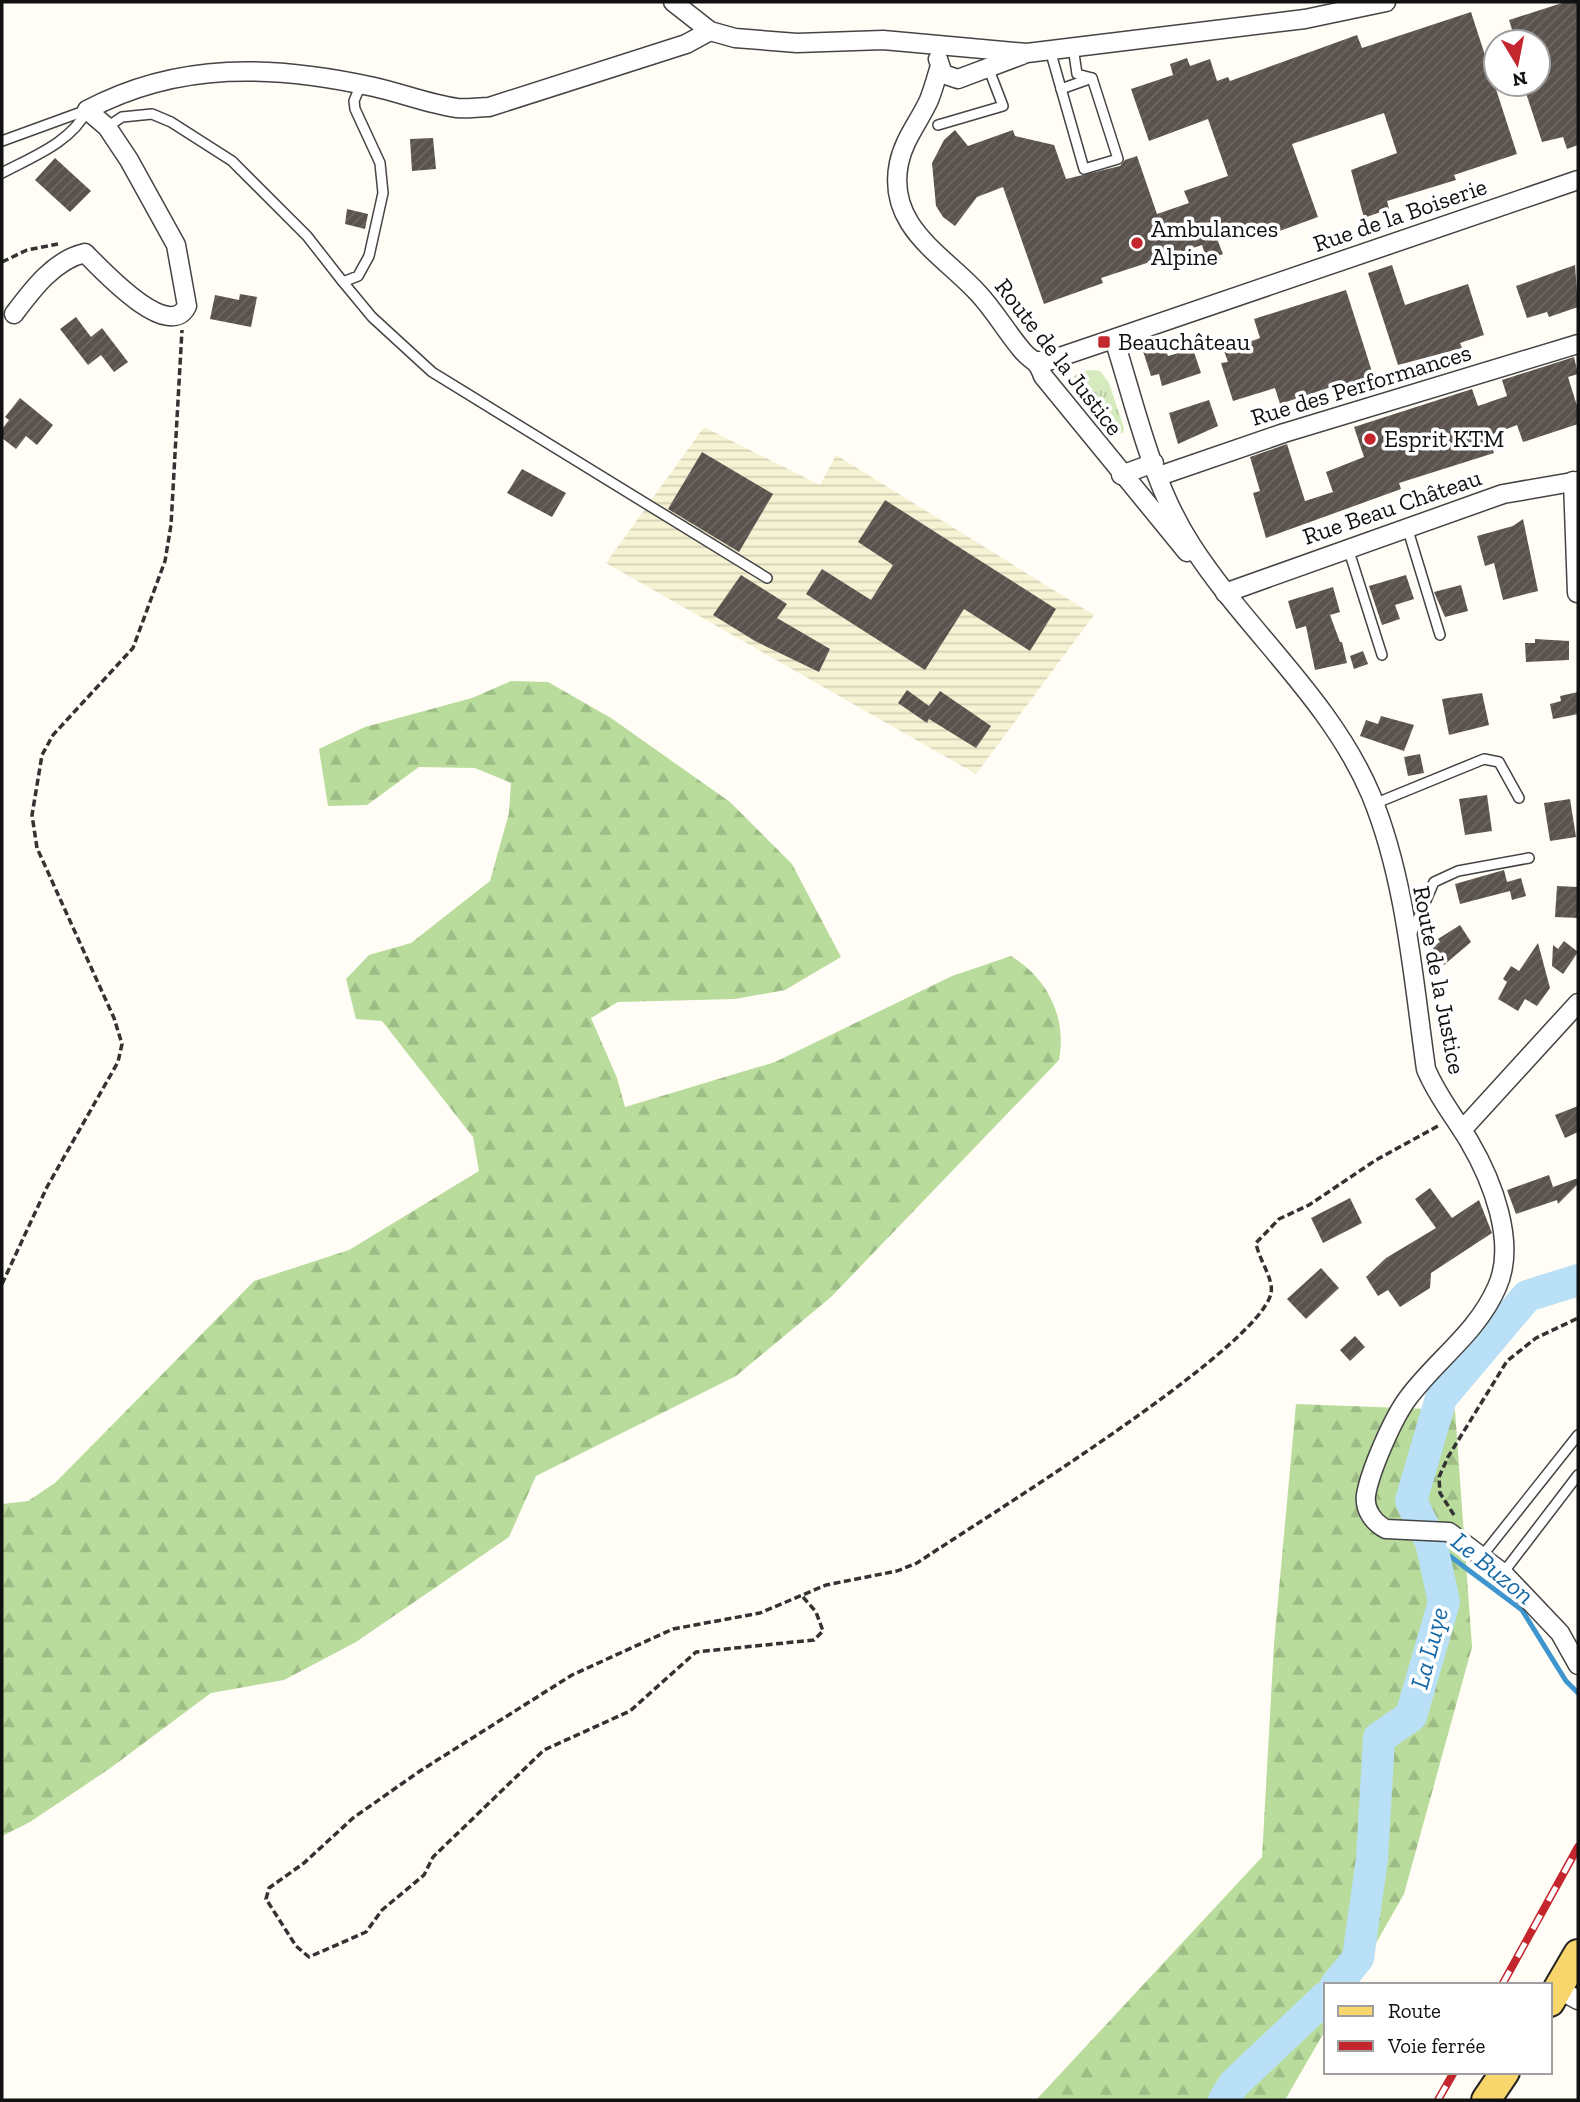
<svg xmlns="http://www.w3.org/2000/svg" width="1580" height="2102" font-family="'Zilla Slab',serif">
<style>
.farmland{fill:url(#farmland-rules)}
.grass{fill:url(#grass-tufts)}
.forest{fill:url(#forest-firs)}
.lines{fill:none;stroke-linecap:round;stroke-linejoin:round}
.stream{stroke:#3f96cf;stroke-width:5}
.river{stroke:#b9e0f7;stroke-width:32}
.building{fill:url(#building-hatch)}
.lane-casing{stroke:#444;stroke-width:12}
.street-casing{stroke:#444;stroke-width:21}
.primary-casing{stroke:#222;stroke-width:32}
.path{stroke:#333;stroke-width:3.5;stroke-dasharray:7 3.5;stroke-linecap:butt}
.lane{stroke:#fff;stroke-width:9}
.street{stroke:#fff;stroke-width:18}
.primary{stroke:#f9d66b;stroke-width:28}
.rail-casing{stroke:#c4262e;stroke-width:8}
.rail{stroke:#fff;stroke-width:5;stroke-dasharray:16;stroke-linecap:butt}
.poi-dot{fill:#c4262e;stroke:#fff;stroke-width:2.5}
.labels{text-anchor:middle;stroke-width:7;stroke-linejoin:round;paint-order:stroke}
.street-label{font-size:24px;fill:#111;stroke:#fff}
.poi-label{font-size:24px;fill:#111;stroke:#fff;text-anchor:start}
.water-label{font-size:26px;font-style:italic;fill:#1768a6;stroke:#fff}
</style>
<defs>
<pattern id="farmland-rules" width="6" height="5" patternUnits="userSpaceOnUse" patternTransform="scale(1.75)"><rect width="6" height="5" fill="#f6f3d4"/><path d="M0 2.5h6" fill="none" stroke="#d2cfb5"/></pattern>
<pattern id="grass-tufts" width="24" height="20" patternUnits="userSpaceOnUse" patternTransform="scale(1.75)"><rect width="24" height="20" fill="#d5ebbd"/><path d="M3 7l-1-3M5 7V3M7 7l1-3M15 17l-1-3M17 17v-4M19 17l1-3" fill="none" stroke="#b6c8a1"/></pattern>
<pattern id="forest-firs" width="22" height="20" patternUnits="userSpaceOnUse" patternTransform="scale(1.75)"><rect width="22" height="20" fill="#b9dc9c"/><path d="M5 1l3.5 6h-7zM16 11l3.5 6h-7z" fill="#9ebc85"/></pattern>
<pattern id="building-hatch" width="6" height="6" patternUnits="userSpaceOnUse" patternTransform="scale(1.75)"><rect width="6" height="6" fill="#5a524d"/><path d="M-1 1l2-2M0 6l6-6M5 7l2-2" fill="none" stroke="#6d6662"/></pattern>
</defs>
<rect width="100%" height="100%" fill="#fffdf5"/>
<polygon class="farmland" points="704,427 820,485 836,455 1094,615 976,774 606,563"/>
<polygon class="grass" points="1090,370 1100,371 1109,383 1124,428 1123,433 1111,435 1107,433 1069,383 1078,372"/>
<g class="forest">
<path d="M 511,681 L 548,682 L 611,718 L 730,802 L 792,864 L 841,957 L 785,990 L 735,999 L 618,1002 L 591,1018 L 617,1078 L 625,1107 L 775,1062 L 952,976 L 1011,956 C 1048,978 1067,1018 1059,1060 L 831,1297 L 736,1376 L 536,1476 L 509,1537 L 356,1642 L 284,1680 L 211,1693 L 109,1769 L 30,1822 L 2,1836 L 2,1504 L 28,1501 L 55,1483 L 254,1281 L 349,1250 L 479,1171 L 473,1137 L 382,1021 L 356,1019 L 346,979 L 369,955 L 411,943 L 490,881 L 509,813 L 511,783 L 475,768 L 419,767 L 367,805 L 328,806 L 319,749 L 365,727 L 472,698 Z"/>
<polygon points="1296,1404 1455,1410 1472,1647 1404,1894 1352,1985 1326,1985 1326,2029 1285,2100 1036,2100 1262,1857 1274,1644"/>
</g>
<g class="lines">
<polyline class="stream" points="1431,1542 1522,1610 1566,1681 1578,1693"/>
<g class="river">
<polyline points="1336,1985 1358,1958 1372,1859 1379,1738 1411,1716 1444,1602 1431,1542 1411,1501 1441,1398 1527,1296 1578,1280"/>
<polyline points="1224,2100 1234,2084 1326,1997"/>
</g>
</g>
<g class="building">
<polygon points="1565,2 1578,2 1578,145 1567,149 1563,137 1542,142 1523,84 1538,84 1538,42 1516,42 1509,20"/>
<polygon points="1471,12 1517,154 1454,175 1456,180 1387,201 1389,209 1364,218 1351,170 1397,153 1384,113 1292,144 1318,217 1263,237 1259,224 1217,239 1223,254 1207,260 1202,245 1101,278 1103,283 1044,304 1003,187 977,197 955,226 943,217 936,206 932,163 944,140 955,130 968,146 1013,130 1015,136 1054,145 1066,179 1120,166 1125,160 1137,156 1157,214 1189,203 1184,191 1228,176 1208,119 1149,141 1131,89 1173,75 1170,64 1187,58 1190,66 1210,59 1217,81 1228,77 1230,81 1357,35 1362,48"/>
<polygon points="433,138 436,169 412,171 410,139"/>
<polygon points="55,158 91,191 70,212 35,180"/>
<polygon points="347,209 368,214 365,229 345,224"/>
<polygon points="1392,265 1405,305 1468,284 1484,335 1460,343 1462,348 1398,365 1368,273"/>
<polygon points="1575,265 1578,307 1549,317 1547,312 1527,318 1516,286"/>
<polygon points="1346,290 1374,378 1332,391 1331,387 1280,404 1275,388 1233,401 1221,363 1228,362 1224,351 1260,338 1254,319"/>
<polygon points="240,294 257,297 251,327 210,319 215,295 239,300"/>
<polygon points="76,317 91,337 102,328 128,362 114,372 101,355 88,365 60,329"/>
<polygon points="1164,344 1168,356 1193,349 1201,373 1162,386 1159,374 1151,376 1143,351"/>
<polygon points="1574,357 1578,374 1568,377 1578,409 1578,424 1523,442 1517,425 1488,436 1494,453 1399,483 1401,489 1266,538 1253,493 1260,491 1250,457 1287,444 1305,501 1333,492 1326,472 1364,457 1354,427 1472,389 1478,406 1507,396 1502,380"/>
<polygon points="20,398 53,425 37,445 26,436 16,449 2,438 2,429 9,420 5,417"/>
<polygon points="1209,400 1218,426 1178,444 1169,413"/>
<polygon points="702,452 773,494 739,552 668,509"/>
<polygon points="522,469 566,493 552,517 507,493"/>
<polygon points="885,500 1056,609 1030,651 964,609 925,670 806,594 822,569 871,600 893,565 858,542"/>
<polygon points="1523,519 1538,591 1503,600 1494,563 1485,566 1477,536 1513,526"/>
<polygon points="741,575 787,604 777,618 830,649 819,672 755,641 713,615"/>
<polygon points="1406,575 1414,599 1395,605 1400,619 1382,625 1369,586"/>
<polygon points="1461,585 1468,611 1445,617 1434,592"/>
<polygon points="1333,587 1340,612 1330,615 1340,642 1342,642 1347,663 1315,670 1306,626 1296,629 1288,601"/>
<polygon points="1535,639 1569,641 1569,660 1526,662 1525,643 1535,643"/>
<polygon points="1363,651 1368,664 1354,669 1350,656"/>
<polygon points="907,690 929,706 940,691 991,726 976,748 929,719 927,723 898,703"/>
<polygon points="1578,692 1578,714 1553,719 1550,704 1561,701 1560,696"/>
<polygon points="1482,693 1489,725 1449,735 1442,699"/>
<polygon points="1381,716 1414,725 1404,751 1360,736 1366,720 1378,724"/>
<polygon points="1420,754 1424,773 1408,776 1404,757"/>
<polygon points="1487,795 1492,831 1465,835 1459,799"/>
<polygon points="1570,799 1576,837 1550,841 1544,803"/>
<polygon points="1504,870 1508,886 1507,882 1521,878 1526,896 1512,900 1510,891 1460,904 1455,884"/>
<polygon points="1557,886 1578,887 1578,918 1555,917"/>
<polygon points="1460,925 1471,942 1444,965 1432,947 1440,942 1438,939"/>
<polygon points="1564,941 1578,952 1563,974 1552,966 1553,945 1558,949"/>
<polygon points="1538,943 1550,988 1537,1006 1525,999 1518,1011 1498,999 1507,982 1503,979 1511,966 1519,971"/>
<polygon points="1578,1106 1578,1132 1565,1138 1555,1115"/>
<polygon points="1549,1175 1553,1187 1578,1178 1578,1184 1558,1204 1557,1200 1516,1214 1507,1190"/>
<polygon points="1430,1188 1452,1218 1479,1200 1492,1233 1431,1273 1430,1288 1400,1307 1388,1290 1378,1296 1366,1277 1386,1258 1436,1228 1415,1199"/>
<polygon points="1350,1198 1362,1223 1323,1243 1311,1218"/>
<polygon points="1321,1268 1339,1288 1306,1319 1287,1299"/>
<polygon points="1355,1336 1365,1347 1350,1361 1340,1350"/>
</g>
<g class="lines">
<g class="lane-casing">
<g id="lane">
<polyline points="1050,50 1084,169 1118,159 1092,78 1077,74 1073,47"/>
<polyline points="1061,89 1092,78"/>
<polyline points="938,125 1003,106 988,67"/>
<polyline points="107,127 122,117 152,114 171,122 232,161 307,236 343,282 358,276 369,256 383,193 380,163 355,109 354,101 361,84"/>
<polyline points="2,141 87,110"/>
<path d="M 2,173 C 32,157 72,142 87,110"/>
<polyline points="343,282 372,317 432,372 767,578"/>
<polyline points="1407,527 1440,635"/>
<polyline points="1348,548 1382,655"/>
<polyline points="1374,804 1484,759 1499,762 1519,798"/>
<polyline points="1410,937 1434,882 1458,871 1529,858"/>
<polyline points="1482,1556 1578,1435"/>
<polyline points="1503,1573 1578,1475"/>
</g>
</g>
<g class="street-casing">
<g id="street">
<polyline points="673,2 710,31 735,38 797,43 883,40 1027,53 1305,19 1386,2"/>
<polyline points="938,59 943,74 958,79 1022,55"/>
<path d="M 939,69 C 936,79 933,90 929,100 C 919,122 904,139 899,163 C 886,226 942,254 978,293 C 994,310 1006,331 1021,349 C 1032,363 1036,357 1043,376 L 1187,552"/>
<path d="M 14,314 C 32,290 54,260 85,253 C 101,269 169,343 187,306 L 176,245 L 129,160 L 107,127 L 87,110 C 179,61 274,65 374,87 C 401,93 429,104 457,108 C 467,109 478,107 489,107 L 686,44 L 710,31"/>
<path d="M 1114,339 C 1136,408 1152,485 1192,546 C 1247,631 1331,700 1371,795 C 1406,880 1413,978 1426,1069 C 1437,1096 1454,1116 1469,1141 C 1492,1180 1517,1243 1497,1287 C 1477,1333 1437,1359 1408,1398 C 1393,1418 1370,1471 1366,1495 C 1364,1510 1374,1523 1386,1529 L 1449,1532 L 1503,1573 L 1560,1633 L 1578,1665"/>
<polyline points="1037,361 1048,361 1104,342 1578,180"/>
<polyline points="1121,475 1154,463"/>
<polyline points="1159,476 1284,433 1578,344"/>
<polyline points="1573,481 1577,593"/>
<polyline points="1225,593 1503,494 1578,481"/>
<polyline points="1462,1130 1578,1003"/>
<polyline points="1558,1989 1578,2000"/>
</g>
</g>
<g class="primary-casing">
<g id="primary">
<polyline points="1550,2002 1578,1954"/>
<polyline points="1486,2100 1505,2072"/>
</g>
</g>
<g class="path">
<polyline points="2,262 27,250 58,244"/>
<polyline points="2,1284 47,1187 118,1062 122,1044 114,1018 37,848 32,815 42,755 53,735 133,648 165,561 171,525 182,330"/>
<polyline points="1454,1515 1440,1493 1439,1477 1448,1457 1507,1361 1536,1338 1578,1318"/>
<path d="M 803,1597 L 816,1612 L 823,1631 L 814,1640 L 696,1652 L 630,1711 L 544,1750 L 433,1857 L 424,1875 L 382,1910 L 366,1932 L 309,1957 L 296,1946 L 266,1899 L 269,1888 L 304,1863 L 353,1818 L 420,1771 L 572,1675 L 673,1629 L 760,1613 L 826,1585 L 897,1571 L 917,1563 C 976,1523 1260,1349 1271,1293 C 1274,1279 1259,1260 1256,1243 L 1279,1219 L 1309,1205 L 1376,1160 L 1438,1126"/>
</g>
<use href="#lane" class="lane"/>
<use href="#street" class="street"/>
<use href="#primary" class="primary"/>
<g class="rail-casing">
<g id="rail">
<polyline points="1502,1985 1578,1847"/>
<polyline points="1438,2100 1454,2072"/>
</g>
</g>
<use href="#rail" class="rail"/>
</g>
<g class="poi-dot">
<circle cx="1137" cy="243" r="7"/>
<rect x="1097" y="335" width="14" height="14" rx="3.5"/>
<circle cx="1370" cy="439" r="7"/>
</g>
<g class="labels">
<g class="street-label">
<text transform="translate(1400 215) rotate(-19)" y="8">Rue de la Boiserie</text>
<text transform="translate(1059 357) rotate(52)" y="8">Route de la Justice</text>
<text transform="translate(1361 385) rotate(-17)" y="8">Rue des Performances</text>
<text transform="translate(1392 507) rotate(-19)" y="8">Rue Beau Château</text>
<text transform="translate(1439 980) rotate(79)" y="8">Route de la Justice</text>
</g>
<g class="poi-label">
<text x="1151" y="237">Ambulances<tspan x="1151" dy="28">Alpine</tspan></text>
<text x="1118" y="350">Beauchâteau</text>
<text x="1384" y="447">Esprit KTM</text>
</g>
<g class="water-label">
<text transform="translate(1493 1568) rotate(39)" y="9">Le Buzon</text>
<text transform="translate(1429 1648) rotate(-75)" y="9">La Luye</text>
</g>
</g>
<rect width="1580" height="2102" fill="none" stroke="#111111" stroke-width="7"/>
<rect x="1324" y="1983" width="228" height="91" fill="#ffffff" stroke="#a0a0a0" stroke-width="2"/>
<rect x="1338" y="2006" width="35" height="10" fill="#f9d66b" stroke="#a0a0a0" stroke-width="2"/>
<text x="1388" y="2018" font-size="21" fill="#111111">Route</text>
<rect x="1338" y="2041" width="35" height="10" fill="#c4262e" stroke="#a0a0a0" stroke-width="2"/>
<text x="1388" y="2053" font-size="21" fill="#111111">Voie ferrée</text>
<g transform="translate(1517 63) rotate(170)"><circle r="33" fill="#ffffff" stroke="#a0a0a0" stroke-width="2"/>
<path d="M0-5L12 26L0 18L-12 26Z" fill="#c4262e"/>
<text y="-10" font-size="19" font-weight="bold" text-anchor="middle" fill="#111111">N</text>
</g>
</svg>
